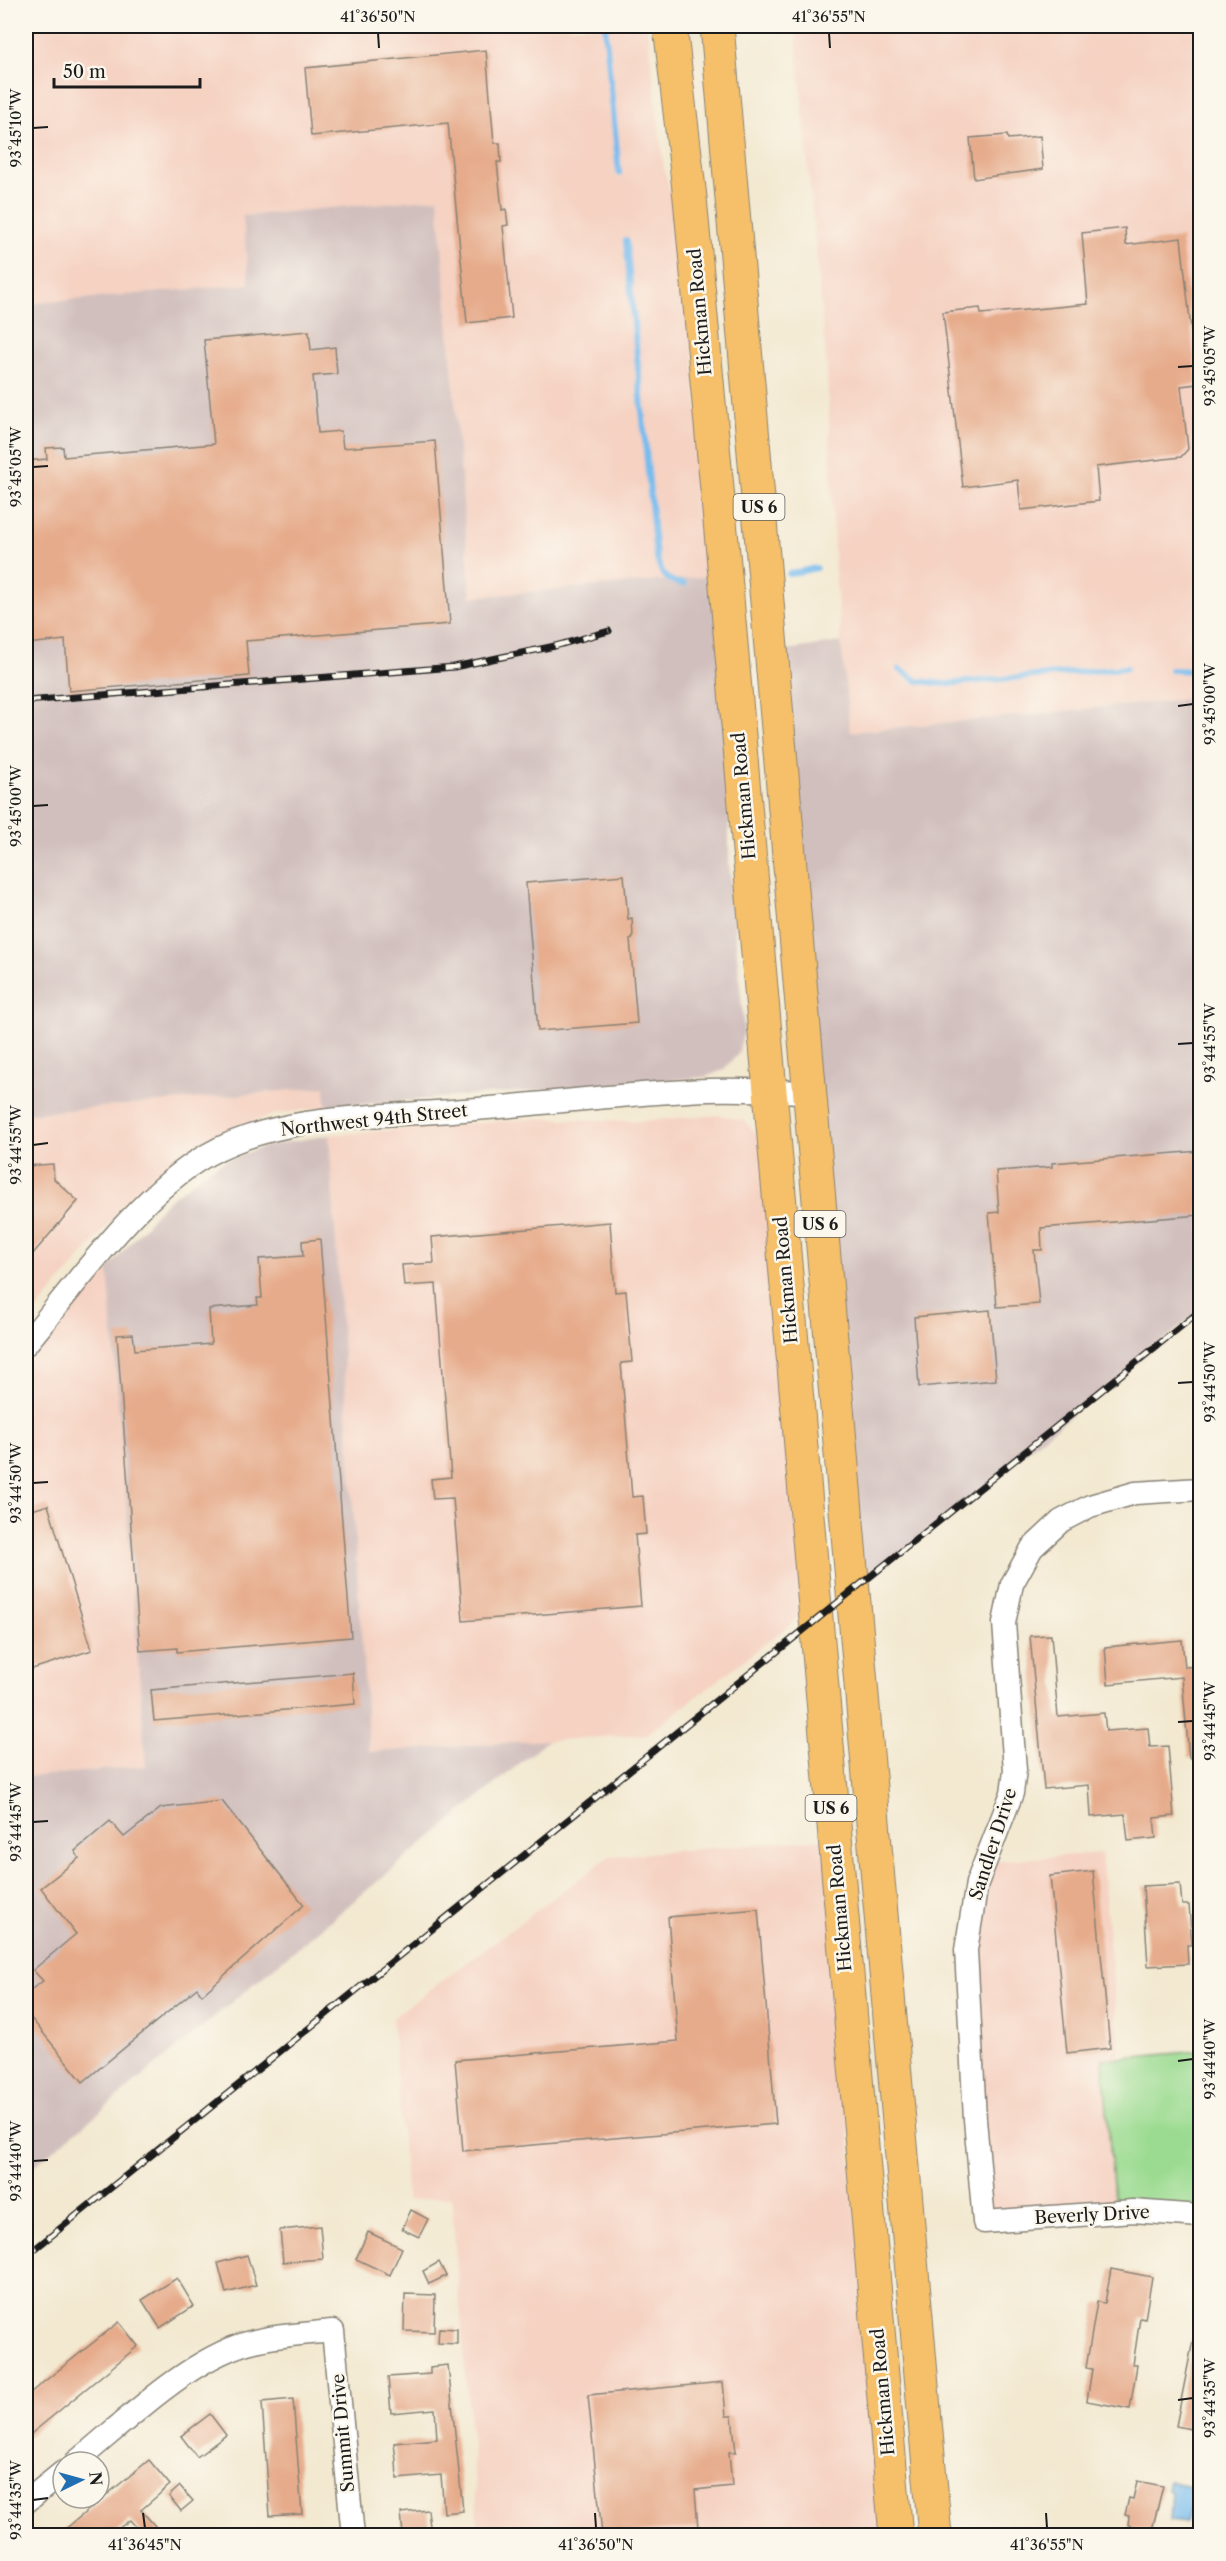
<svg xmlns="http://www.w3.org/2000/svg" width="1226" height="2561" font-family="'Libre Caslon Text',serif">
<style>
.built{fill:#f5d2c2}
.industrial{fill:#d1bfbd}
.green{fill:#9bdb91;stroke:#5c7c56;stroke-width:1.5}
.water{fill:#78bcee;stroke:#4a6c85;stroke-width:1.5}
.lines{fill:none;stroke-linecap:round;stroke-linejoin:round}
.stream{stroke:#78bcee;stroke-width:6}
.building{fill:#e6ab8b}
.street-casing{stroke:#888276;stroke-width:25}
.primary-casing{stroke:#888276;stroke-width:35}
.street{stroke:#fff;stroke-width:22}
.primary{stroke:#f6c06b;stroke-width:33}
.rail-casing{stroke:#1c1c1c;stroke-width:7}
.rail{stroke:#fbf7ec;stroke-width:4.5;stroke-dasharray:14;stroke-linecap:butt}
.ticks{fill:none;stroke:#1c1c1c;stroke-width:2}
.labels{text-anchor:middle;stroke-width:5;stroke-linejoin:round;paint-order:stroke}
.shield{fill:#fbf7ec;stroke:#5f5e5a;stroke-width:1.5}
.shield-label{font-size:16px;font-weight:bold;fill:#1c1c1c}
.street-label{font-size:18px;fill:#1c1c1c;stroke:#fbf7ec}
.neatline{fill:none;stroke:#1c1c1c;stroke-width:2}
.ticks-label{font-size:15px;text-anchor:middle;fill:#1c1c1c}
</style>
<rect width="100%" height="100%" fill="#fbf7ec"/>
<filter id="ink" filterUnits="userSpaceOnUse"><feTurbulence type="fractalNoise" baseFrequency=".0167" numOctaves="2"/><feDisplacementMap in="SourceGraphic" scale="12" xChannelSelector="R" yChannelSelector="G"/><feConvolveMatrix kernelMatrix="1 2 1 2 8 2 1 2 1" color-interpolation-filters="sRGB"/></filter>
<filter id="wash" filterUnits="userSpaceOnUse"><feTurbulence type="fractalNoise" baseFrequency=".008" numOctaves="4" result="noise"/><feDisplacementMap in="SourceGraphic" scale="24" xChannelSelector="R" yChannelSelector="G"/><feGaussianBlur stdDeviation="1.35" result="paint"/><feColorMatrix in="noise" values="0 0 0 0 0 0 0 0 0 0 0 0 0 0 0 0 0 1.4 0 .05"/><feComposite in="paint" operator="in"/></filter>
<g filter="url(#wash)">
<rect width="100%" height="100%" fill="#f3e9d1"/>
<g class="built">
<polygon points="26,26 647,26 664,168 681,233 714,576 471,598 438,198 244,216 249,284 26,304"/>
<polygon points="795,26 1200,26 1200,698 849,732 835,574 827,371"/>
<polygon points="325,1087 326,1107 275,1114 232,1128 199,1144 152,1178 134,1194 26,1323 26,1114"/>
<polygon points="720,1115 744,1121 761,1139 805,1613 648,1734 369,1752 329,1135 536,1118 640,1121"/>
<polygon points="108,1269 147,1766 26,1777 26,1364"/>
<polygon points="824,1839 884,2535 479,2535 451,2197 407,2201 392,2018 610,1856"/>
<polygon points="1101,1853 1120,2057 1103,2060 1115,2212 984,2222 966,1984 985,1862"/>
</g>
<g class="industrial">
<polygon points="438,198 471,597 714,576 729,736 729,862 744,1031 738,1054 723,1070 705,1077 326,1107 325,1087 26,1114 26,304 249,284 243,216"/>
<polygon points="841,642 850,732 1200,698 1200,1311 853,1592 772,652"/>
<polygon points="329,1135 369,1752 548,1740 26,2173 26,1777 146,1766 108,1269 167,1201 208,1170 226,1160 266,1146"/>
</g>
<polygon class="green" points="1200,2051 1200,2216 1115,2212 1103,2060"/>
<polygon class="water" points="1168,2481 1200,2488 1198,2496 1194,2496 1186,2523 1170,2521 1172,2492 1168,2490"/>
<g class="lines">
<g class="stream">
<polyline points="605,26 619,173"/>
<path d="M 626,240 L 656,556 C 661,573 665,582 684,584"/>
<polyline points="789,574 816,568"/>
<polyline points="899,669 918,681 945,684 1126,668"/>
<polyline points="1171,670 1200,671"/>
</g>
</g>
<g id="blocks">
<g class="building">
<polygon points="486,50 494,143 500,143 501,162 497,162 502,210 506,209 508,225 503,226 512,318 467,323 448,123 311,136 305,68"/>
<polygon points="1007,135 1008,139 1040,136 1043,169 974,179 970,138"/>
<polygon points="1125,228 1126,245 1181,238 1197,384 1181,386 1188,449 1181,457 1096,467 1099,501 1021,510 1018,480 963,487 943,312 980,308 981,314 1088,304 1082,233"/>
<polygon points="309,331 311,350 335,347 337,374 313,376 318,433 341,431 343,448 435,441 450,624 246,641 249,676 69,691 65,640 26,644 26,461 47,459 46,448 63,447 64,457 214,444 204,340"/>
<polygon points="624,875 628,919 632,918 633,938 630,939 637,1023 538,1031 526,883"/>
<polygon points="1200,1151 1200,1215 1041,1228 1042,1250 1034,1250 1039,1304 997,1307 989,1213 999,1212 996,1171 1052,1167 1052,1163"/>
<polygon points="53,1164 54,1179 78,1201 26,1262 26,1166"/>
<polygon points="610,1222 615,1292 626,1291 632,1362 621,1363 632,1497 643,1496 646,1534 635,1535 641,1606 463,1621 453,1498 433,1499 431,1479 451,1477 436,1284 404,1286 402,1265 434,1263 432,1237"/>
<polygon points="320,1239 351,1637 177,1652 177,1648 140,1651 117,1335 133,1334 135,1350 211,1344 209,1309 258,1305 257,1298 262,1298 259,1259 303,1256 302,1241"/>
<polygon points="990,1310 996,1380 919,1387 914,1317"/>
<polygon points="48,1505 92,1650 26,1671 26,1512"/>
<polygon points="1051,1635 1058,1717 1104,1713 1106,1731 1148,1728 1150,1747 1168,1746 1174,1816 1154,1818 1156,1838 1128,1841 1125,1814 1091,1817 1089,1785 1044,1789 1030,1636"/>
<polygon points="1182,1640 1185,1667 1200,1666 1200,1758 1189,1758 1182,1677 1108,1684 1105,1647"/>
<polygon points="353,1673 355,1704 154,1721 151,1690"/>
<polygon points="222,1801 304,1905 202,1995 197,1988 83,2082 26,2012 26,1993 43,1981 33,1970 76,1934 41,1888 79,1858 75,1851 110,1821 124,1837 161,1808"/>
<polygon points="1093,1871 1110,2048 1067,2053 1050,1876"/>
<polygon points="1180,1884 1182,1905 1189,1905 1192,1945 1187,1945 1188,1964 1148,1966 1143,1886"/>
<polygon points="758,1909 776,2124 463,2151 455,2060 678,2041 668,1917"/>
<polygon points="411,2210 428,2219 419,2237 402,2229"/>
<polygon points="320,2226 323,2259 283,2262 280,2230"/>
<polygon points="368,2232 402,2248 390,2275 356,2259"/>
<polygon points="247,2255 256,2285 226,2293 218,2263"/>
<polygon points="439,2262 446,2276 429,2284 423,2271"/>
<polygon points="1111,2269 1152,2277 1145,2319 1140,2318 1133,2365 1137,2365 1130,2409 1087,2401 1092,2369 1086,2368 1097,2302 1105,2303"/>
<polygon points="177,2278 194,2306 160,2328 142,2300"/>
<polygon points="405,2294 435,2295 434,2332 404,2331"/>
<polygon points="119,2322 138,2346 26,2438 26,2396"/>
<polygon points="439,2328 457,2329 457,2344 438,2343"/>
<polygon points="1193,2340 1200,2341 1200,2431 1176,2426"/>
<polygon points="448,2365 463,2511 444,2513 441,2475 397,2479 396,2460 394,2443 437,2439 435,2409 391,2413 388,2377 430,2374 430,2367"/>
<polygon points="723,2382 726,2416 732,2416 736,2452 729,2452 732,2486 695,2490 698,2528 602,2535 588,2395"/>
<polygon points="293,2399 302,2514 270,2516 262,2402"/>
<polygon points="210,2414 226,2435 197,2457 181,2436"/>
<polygon points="149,2460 170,2485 141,2510 163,2535 143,2535 130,2520 110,2535 58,2535"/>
<polygon points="1137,2481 1163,2486 1152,2530 1128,2525 1129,2516 1125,2515 1129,2498 1133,2499"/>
<polygon points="180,2486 193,2501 181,2511 169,2496"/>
<polygon points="428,2510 431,2535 403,2535 401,2513"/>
</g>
</g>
</g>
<g filter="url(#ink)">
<use href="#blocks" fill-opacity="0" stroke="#888276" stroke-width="1.5"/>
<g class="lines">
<g class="street-casing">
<g id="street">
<path d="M 26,1344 C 76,1284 139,1194 207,1155 C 280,1113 382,1117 464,1110 C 545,1104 627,1093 708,1090 C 741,1089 775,1091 808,1092"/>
<polyline points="1200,1489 1135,1493 1090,1506 1061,1521 1032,1548 1012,1584 1004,1623 1015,1770 1012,1793 977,1883 966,1950 975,2119 984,2222 1133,2211 1200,2216"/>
<path d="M 76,2462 C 125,2422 186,2361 247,2343 C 275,2335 305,2334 333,2331 L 353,2536"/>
<polyline points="26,2502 63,2472"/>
</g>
</g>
<g class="primary-casing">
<g id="primary">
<polyline points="670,26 690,198 725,575 896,2536"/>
<polyline points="717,26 935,2536"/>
</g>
</g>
<use href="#street" class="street"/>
<use href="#primary" class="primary"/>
<g class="rail-casing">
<g id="rail">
<polyline points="26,701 454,667 555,646 609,631"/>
<polyline points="26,2256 1200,1311"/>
</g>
</g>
<use href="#rail" class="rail"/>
</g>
</g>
<path class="ticks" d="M 378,33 L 379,48M 829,33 L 830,48M 33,128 L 48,127M 1178,367 L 1193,366M 33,467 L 48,466M 1178,706 L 1193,704M 33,806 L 48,805M 1178,1044 L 1193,1043M 33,1145 L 48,1143M 1178,1383 L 1193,1382M 33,1483 L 48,1482M 1178,1722 L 1193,1721M 33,1822 L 48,1821M 1178,2061 L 1193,2059M 33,2161 L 48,2160M 1178,2400 L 1193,2398M 33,2500 L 48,2498M 143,2513 L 145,2528M 595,2513 L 596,2528M 1046,2513 L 1047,2528"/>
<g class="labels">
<g class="shield">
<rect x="733.5" y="494" width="51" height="26" rx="4.5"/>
<rect x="794.5" y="1211" width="51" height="26" rx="4.5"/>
<rect x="805.5" y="1795" width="51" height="26" rx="4.5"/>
</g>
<g class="shield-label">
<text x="759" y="513">US 6</text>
<text x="820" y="1230">US 6</text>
<text x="831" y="1814">US 6</text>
</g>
<g class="street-label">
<text transform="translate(700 312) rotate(-95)" y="6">Hickman Road</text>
<text transform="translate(744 796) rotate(-95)" y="6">Hickman Road</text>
<text transform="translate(374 1120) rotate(-6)" y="6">Northwest 94th Street</text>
<text transform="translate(786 1280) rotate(-95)" y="6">Hickman Road</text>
<text transform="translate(993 1844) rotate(-72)" y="6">Sandler Drive</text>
<text transform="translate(840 1908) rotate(-95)" y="6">Hickman Road</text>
<text transform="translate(1092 2215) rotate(-3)" y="6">Beverly Drive</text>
<text transform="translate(883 2392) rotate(-95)" y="6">Hickman Road</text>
<text transform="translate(343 2433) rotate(-95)" y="6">Summit Drive</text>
</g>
</g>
<rect width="1226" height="2561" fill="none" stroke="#fbf7ec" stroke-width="66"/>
<g transform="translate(81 2480) rotate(85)"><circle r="28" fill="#fbf7ec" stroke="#a29f99" stroke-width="1.5"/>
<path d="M0-4.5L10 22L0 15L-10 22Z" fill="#1f6fb2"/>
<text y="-9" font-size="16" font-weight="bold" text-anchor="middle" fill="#1c1c1c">N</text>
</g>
<path d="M54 78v9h146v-9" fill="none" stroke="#1c1c1c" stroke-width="3"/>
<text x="63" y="78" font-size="18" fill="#1c1c1c" stroke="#fbf7ec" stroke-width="4.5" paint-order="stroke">50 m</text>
<rect x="33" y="33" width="1160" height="2495" class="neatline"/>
<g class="ticks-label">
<text x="378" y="22">41°36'50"N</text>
<text x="829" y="22">41°36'55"N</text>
<text transform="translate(16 128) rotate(-90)" y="5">93°45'10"W</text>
<text transform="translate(1210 366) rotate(-90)" y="5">93°45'05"W</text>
<text transform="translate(16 467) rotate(-90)" y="5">93°45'05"W</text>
<text transform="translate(1210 704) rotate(-90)" y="5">93°45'00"W</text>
<text transform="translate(16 806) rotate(-90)" y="5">93°45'00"W</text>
<text transform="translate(1210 1043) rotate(-90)" y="5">93°44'55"W</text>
<text transform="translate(16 1145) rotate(-90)" y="5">93°44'55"W</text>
<text transform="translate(1210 1382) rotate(-90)" y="5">93°44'50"W</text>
<text transform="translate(16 1483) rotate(-90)" y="5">93°44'50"W</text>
<text transform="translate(1210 1721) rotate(-90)" y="5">93°44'45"W</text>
<text transform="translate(16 1822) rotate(-90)" y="5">93°44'45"W</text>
<text transform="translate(1210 2059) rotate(-90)" y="5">93°44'40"W</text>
<text transform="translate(16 2161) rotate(-90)" y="5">93°44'40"W</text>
<text transform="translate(1210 2398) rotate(-90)" y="5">93°44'35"W</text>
<text transform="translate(16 2500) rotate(-90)" y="5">93°44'35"W</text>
<text x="145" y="2550">41°36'45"N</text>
<text x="596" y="2550">41°36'50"N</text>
<text x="1047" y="2550">41°36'55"N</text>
</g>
</svg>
